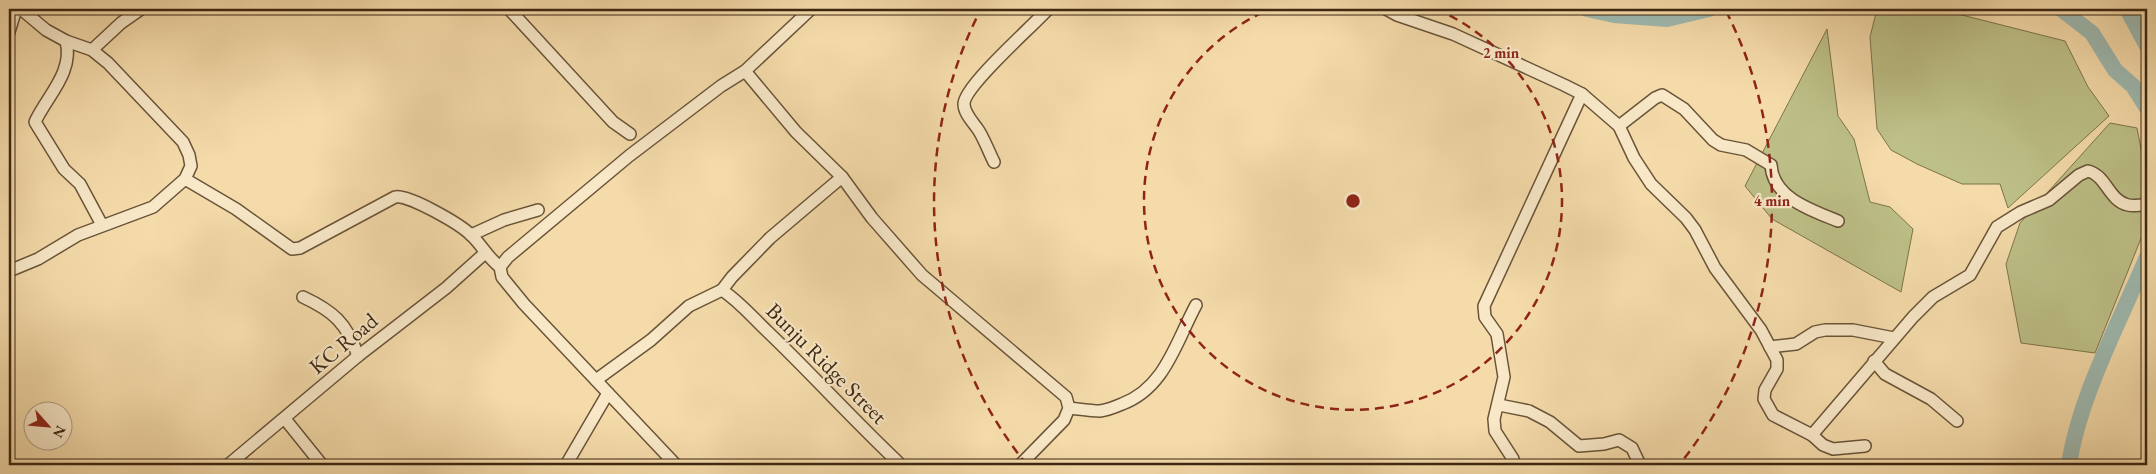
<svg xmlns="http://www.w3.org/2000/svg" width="2156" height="474" font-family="'EB Garamond',serif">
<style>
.green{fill:#bdc087;stroke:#7c744d}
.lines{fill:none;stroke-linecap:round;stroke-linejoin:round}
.river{stroke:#9eb9b0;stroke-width:16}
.minor-casing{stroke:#6a5439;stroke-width:14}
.minor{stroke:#f8e8c8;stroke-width:11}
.ring{fill:none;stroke:#8f2418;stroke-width:2.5;stroke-dasharray:9 6}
.labels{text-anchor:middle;stroke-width:4.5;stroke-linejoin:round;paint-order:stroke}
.street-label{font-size:22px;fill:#3c2713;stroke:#f8e8c8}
.centre{fill:#8f2418;stroke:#f8e8c8;stroke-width:2.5}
.ring-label{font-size:15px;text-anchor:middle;font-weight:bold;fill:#8f2418;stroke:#f8e8c8;stroke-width:4.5;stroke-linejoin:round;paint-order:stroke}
</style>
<rect width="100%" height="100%" fill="#f5dbaa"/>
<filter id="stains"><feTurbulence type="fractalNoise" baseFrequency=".004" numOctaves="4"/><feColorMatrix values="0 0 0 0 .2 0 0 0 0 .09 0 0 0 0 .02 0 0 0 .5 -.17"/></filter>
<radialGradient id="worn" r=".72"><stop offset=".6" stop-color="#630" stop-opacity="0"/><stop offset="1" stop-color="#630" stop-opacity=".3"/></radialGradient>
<g class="green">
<polygon points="1877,9 1952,9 1954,13 2065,41 2088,87 2109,116 2008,208 2000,184 1962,184 1917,164 1891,150 1877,129 1870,37"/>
<polygon points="1827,29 1838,116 1854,139 1870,202 1890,207 1913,229 1901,292 1772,219 1745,186"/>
<polygon points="2110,123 2137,128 2145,170 2144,231 2095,353 2021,343 2006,264 2020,223"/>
</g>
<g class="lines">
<g class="river">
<polyline points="1587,9 1614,15 1667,19 1709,9"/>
<polyline points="2061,9 2092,33 2115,70 2133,86 2147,108"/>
<polyline points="2127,9 2147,46"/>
<path d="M 2069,465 C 2079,397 2120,321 2147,257"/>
</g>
<g class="minor-casing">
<g id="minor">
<polyline points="509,9 613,122 630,134"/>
<polyline points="1386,9 1397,15 1453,34 1564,85 1582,94 1619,126 1634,158 1651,184 1686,218 1695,230 1715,268 1761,330 1777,360 1777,369 1765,390 1764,399 1773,415 1812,435 1823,445 1833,449 1865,446"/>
<polyline points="9,32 16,9"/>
<path d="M 66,41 C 74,72 47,96 35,122 L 64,169 L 80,184 L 102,225"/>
<polyline points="92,50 121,23 141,9"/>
<polyline points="745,71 796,132 842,177 872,218 922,275 1066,397 1069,408 1064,420 1020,465"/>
<path d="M 1619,126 L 1655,98 L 1662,95 L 1684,109 L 1713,140 L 1721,145 L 1746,150 L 1771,165 C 1773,198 1811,210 1838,221"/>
<path d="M 994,162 C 989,152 985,141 979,131 C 974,123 964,114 964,104 C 964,86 1033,26 1048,9"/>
<path d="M 185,179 L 236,209 L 292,249 L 300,248 L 395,197 C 408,194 460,224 471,235 C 482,245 487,257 500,267"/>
<polyline points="471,235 504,220 538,210"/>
<polyline points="9,271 38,259 78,235 153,207 185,179 191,166 189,155 183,142 108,63 92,50 66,41 46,30 21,9"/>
<path d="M 722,290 C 740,302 752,317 768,332 C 813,375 855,422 901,465"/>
<path d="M 303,297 C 333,311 347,323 358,356"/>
<polyline points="1770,347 1796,344 1815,332 1825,330 1853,330 1894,338"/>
<polyline points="1874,361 1885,374 1931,399 1957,421"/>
<polyline points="596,380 651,340 689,306 722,290 732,277 770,238 842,177"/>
<polyline points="1499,405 1529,411 1550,422 1579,446 1604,444 1619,440 1632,448 1640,465"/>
<path d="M 1069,408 C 1079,409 1090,411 1100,411 C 1108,410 1115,407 1122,404 C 1165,388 1176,342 1196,305"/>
<polyline points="285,419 322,465"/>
<path d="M 1812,435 L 1913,317 L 1933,297 L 1970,275 L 1997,227 L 2021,212 L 2049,200 L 2079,175 L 2088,171 C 2106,175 2109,201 2128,205 C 2133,206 2139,205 2144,205"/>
<polyline points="228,465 358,356 446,288 484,254"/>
<polyline points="566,465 608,393"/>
<polyline points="676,465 524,304 502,277 500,267 508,257 629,156 721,86 745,71 811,9"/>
<polyline points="1513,465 1513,459 1495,431 1494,419 1504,377 1497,334 1485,317 1484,306 1582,94"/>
</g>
</g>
<use href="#minor" class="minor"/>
</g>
<g class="ring">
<path d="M1436 9A209 209 0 1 1 1270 9"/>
<path d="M1027 465A419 419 0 0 1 980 11M1726 11A419 419 0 0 1 1679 465"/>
</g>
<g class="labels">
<g class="street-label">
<text transform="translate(343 343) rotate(-40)" y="8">KC Road</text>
<text transform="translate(827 363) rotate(45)" y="8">Bunju Ridge Street</text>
</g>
</g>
<circle cx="1353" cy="201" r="8" class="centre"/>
<g class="ring-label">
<text x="1501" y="58">2 min</text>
<text x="1772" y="206">4 min</text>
</g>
<rect width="2156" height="474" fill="none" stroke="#f5dbaa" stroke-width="30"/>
<rect x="10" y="10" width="2136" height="454" fill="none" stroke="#3c2713" stroke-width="2.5"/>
<rect x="15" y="15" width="2126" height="444" fill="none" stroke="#3c2713"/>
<g transform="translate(48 426) rotate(117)"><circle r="24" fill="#f8e8c8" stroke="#ad9b80"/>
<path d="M0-4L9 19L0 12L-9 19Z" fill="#8f2418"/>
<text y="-8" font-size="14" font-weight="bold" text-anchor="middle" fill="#3c2713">N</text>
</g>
<rect width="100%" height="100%" filter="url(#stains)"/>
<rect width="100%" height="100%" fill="url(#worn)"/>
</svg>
